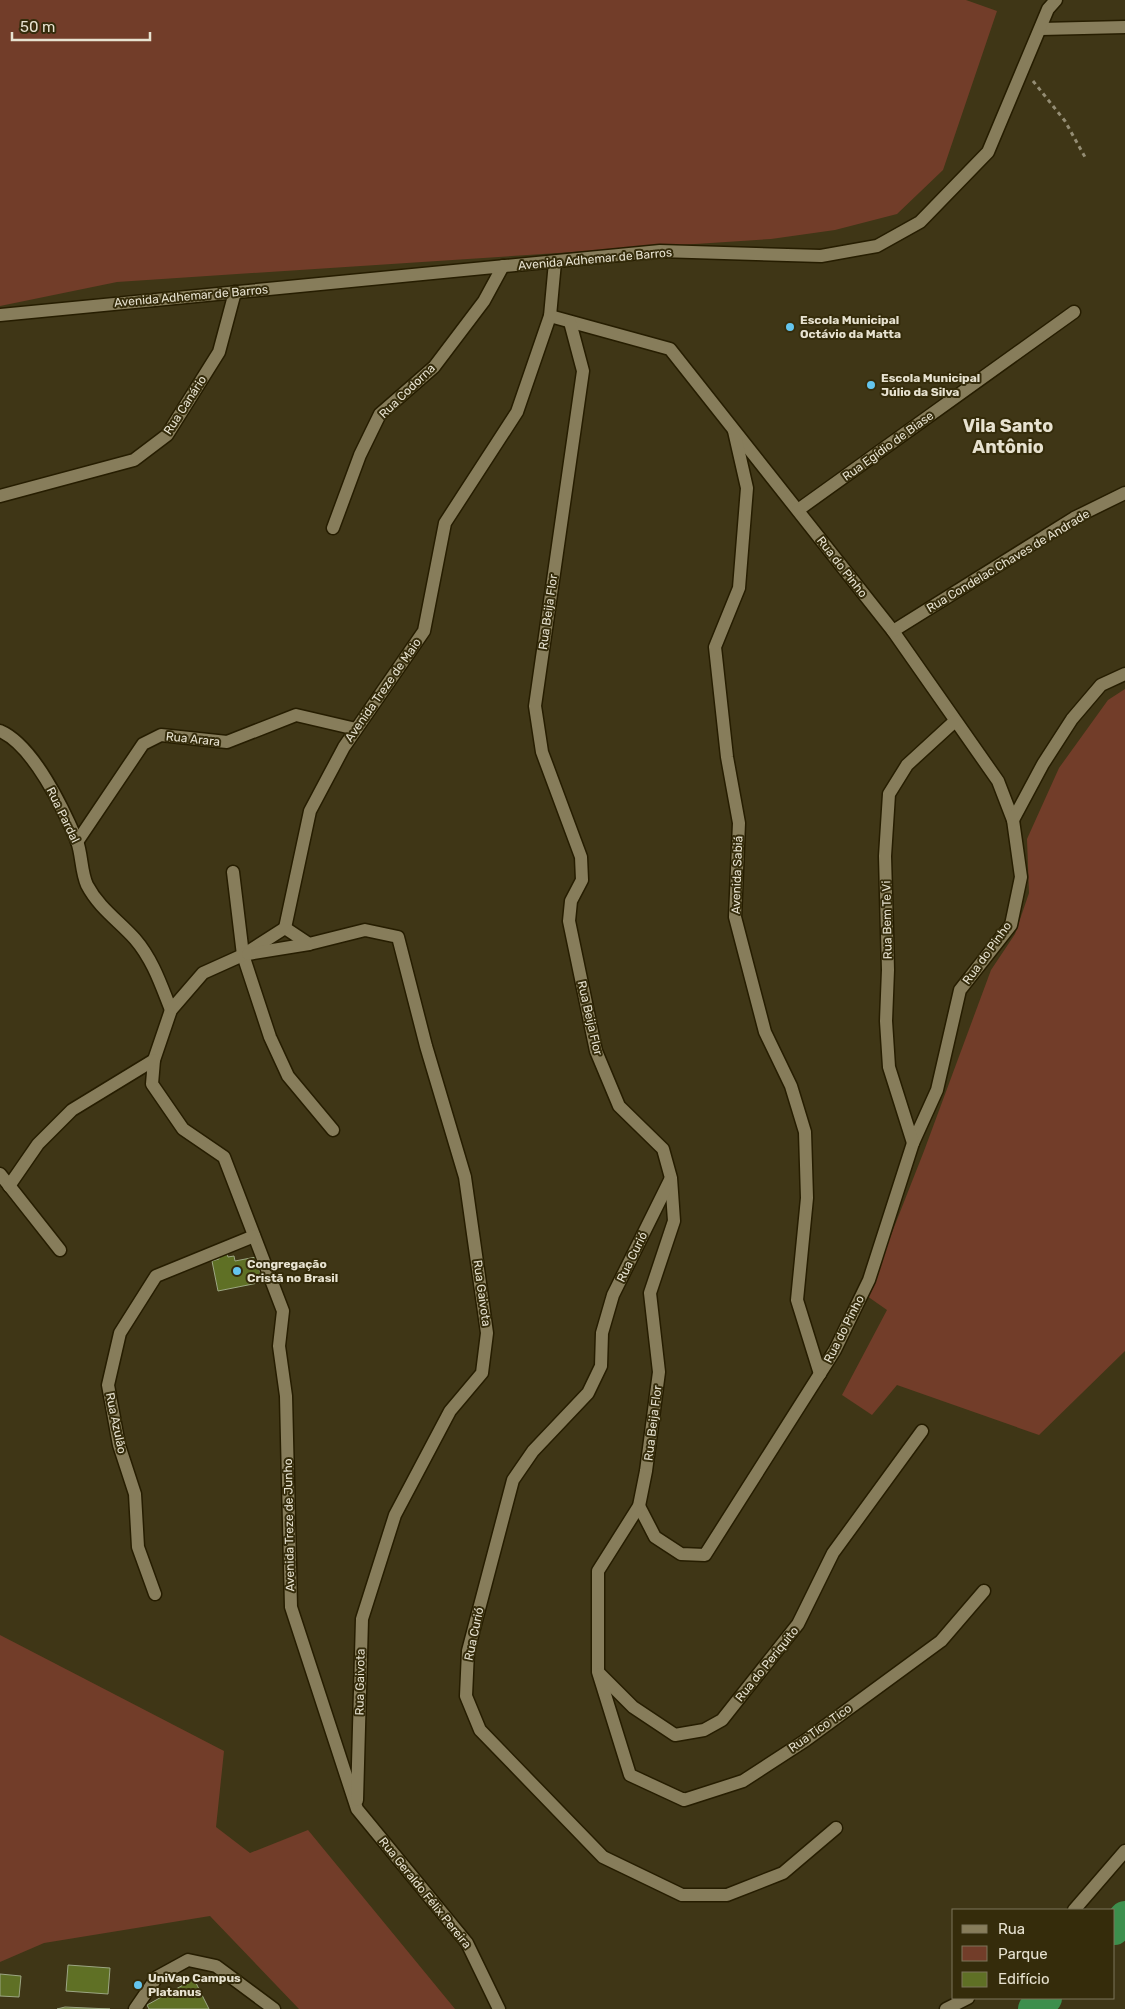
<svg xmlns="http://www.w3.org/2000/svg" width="1125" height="2009" font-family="Rubik,sans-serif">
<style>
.green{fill:#723d29}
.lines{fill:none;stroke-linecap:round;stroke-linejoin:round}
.river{stroke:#3d8f4d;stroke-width:32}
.building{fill:#5f7025;stroke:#9ca683}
.street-casing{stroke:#261d00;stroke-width:15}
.secondary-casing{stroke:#261d00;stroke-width:15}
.path{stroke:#948d74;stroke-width:3;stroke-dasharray:4 4;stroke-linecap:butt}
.street{stroke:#877d5b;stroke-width:12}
.secondary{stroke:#877d5b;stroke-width:12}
.poi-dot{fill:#64c5ee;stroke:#352c0b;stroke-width:2}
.labels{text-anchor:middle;stroke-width:4;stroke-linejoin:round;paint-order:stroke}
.street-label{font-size:12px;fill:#e7e2d0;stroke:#352c0b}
.poi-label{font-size:12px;font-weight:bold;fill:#e7e2d0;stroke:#352c0b;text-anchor:start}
.district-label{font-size:18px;font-weight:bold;fill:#e7e2d0;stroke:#352c0b}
</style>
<rect width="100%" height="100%" fill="#3f3616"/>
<g class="green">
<polygon points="0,0 966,0 997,11 943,170 897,214 835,230 771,239 117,282 0,306"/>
<polygon points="1125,689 1125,1351 1039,1435 897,1385 872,1415 842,1395 887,1310 867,1296 924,1151 991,970 1015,934 1029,893 1027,839 1059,768 1108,700"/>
<polygon points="0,1635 224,1751 216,1827 250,1853 308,1830 455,2009 299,2009 210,1916 44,1943 0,1962"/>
</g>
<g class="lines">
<g class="river">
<polyline points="1114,1929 1125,1917"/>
<polyline points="1034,2009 1046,1998"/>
</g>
</g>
<g class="building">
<polygon points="227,1253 228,1257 234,1256 235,1261 256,1257 263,1282 218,1291 212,1261 219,1259 218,1255"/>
<polygon points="68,1965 110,1968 108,1994 66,1991"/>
<polygon points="0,1974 21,1976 19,1997 0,1996"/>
<polygon points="194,1979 209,2009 149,2009 147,2005"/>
<polygon points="65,2007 110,2009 57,2009"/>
</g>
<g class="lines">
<g class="street-casing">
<g id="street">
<polyline points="1041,29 1125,27"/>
<polyline points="550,316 670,349 893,631 998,781 1013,820 1021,877 1011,925 960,990 937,1090 913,1143 869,1280 835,1350 705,1555 681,1554 655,1537 639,1506"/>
<polyline points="570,322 583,371 535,706 542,752 581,857 582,880 571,901 569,921 596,1051 619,1106 663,1149 671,1178 674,1221 650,1293 659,1372 646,1471 639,1506 598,1571 598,1672 630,1775 684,1800 743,1781 806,1740 941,1641 984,1591"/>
<polyline points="734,431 747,488 739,588 715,647 727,757 739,823 735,917 765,1032 791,1086 805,1132 807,1198 797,1300 820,1374"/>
<polyline points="0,496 134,460 167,435 219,352 235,292"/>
<polyline points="798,510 1074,312"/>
<polyline points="333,528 360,455 380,414 434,367 484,301 503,266"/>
<polyline points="893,631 1074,518 1125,493"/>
<path d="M 0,731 C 33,745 63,808 77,841 C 82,855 81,872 87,885 C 99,908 119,921 135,939 C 153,960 161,985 171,1010"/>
<polyline points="1013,820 1043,764 1072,719 1101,685 1125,674"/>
<polyline points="77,842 143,744 161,735 227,742 296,715 356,729"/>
<polyline points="233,872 243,955 270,1037 288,1076 333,1130"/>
<polyline points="285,928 243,955 203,973 171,1010 154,1060 152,1084 183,1129 224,1157 283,1311 279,1346 286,1396 291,1607 357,1809 467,1943 499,2009"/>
<polyline points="285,928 309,944 365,930 398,937 426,1046 465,1177 487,1333 482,1373 450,1411 395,1515 362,1619 357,1800"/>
<polyline points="285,928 310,811 344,747 424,631 445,523 517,412 550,316 555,262"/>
<polyline points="248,954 309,944"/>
<polyline points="913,1143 889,1067 886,1021 888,970 885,856 889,794 907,765 955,721"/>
<polyline points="0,1174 60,1250"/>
<polyline points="670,1180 613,1295 602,1333 601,1366 588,1393 533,1451 513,1480 468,1651 466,1696 480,1730 603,1857 682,1895 727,1895 783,1873 836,1828"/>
<polyline points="9,1186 38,1144 72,1110 154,1060"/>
<polyline points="155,1594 138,1547 135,1494 119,1445 108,1385 120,1333 156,1276 254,1236"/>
<polyline points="600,1674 633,1707 675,1735 704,1730 722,1720 798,1624 833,1553 922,1431"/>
<polyline points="1074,1910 1125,1851"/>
<polyline points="135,2009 157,1977 188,1960 216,1966 274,2009"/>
<polyline points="946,2009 968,1998"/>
</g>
</g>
<g class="secondary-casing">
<polyline id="secondary" points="0,315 660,251 821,256 877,246 920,222 988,152 1048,9 1056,0"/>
</g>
<polyline class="path" points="1033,81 1065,121 1085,157"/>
<use href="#street" class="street"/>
<use href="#secondary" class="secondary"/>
</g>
<g class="poi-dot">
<circle cx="790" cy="327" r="5"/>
<circle cx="871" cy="385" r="5"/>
<circle cx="237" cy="1271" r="5"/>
<circle cx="138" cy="1985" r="5"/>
</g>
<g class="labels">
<g class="street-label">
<text transform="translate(595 259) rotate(-5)" y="4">Avenida Adhemar de Barros</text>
<text transform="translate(191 296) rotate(-5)" y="4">Avenida Adhemar de Barros</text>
<text transform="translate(407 391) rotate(-44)" y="4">Rua Codorna</text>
<text transform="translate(185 405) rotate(-57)" y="4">Rua Canário</text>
<text transform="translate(888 446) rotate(-36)" y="4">Rua Egídio de Biase</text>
<text transform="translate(1008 561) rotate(-31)" y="4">Rua Condelac Chaves de Andrade</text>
<text transform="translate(842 567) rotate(52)" y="4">Rua do Pinho</text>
<text transform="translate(548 612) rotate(-82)" y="4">Rua Beija Flor</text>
<text transform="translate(383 690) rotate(-55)" y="4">Avenida Treze de Maio</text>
<text transform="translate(193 739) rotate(6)" y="4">Rua Arara</text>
<text transform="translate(63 815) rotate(64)" y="4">Rua Pardal</text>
<text transform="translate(737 875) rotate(-88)" y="4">Avenida Sabiá</text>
<text transform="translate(887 920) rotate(-91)" y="4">Rua Bem Te Vi</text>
<text transform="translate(987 953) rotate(-54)" y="4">Rua do Pinho</text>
<text transform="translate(590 1018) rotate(77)" y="4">Rua Beija Flor</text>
<text transform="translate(632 1257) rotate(-64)" y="4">Rua Curió</text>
<text transform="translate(482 1293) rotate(82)" y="4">Rua Gaivota</text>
<text transform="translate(844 1329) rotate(-63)" y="4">Rua do Pinho</text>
<text transform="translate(116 1423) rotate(78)" y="4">Rua Azulão</text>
<text transform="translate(653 1423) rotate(-83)" y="4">Rua Beija Flor</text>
<text transform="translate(289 1525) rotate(-91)" y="4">Avenida Treze de Junho</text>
<text transform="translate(474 1634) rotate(-78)" y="4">Rua Curió</text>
<text transform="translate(767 1664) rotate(-51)" y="4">Rua do Periquito</text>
<text transform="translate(360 1682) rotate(-89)" y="4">Rua Gaivota</text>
<text transform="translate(820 1728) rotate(-35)" y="4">Rua Tico Tico</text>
<text transform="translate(425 1893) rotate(51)" y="4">Rua Geraldo Félix Pereira</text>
</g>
<g class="poi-label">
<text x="800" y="324">Escola Municipal<tspan x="800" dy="14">Octávio da Matta</tspan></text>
<text x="881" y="382">Escola Municipal<tspan x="881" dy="14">Júlio da Silva</tspan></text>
<text x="247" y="1268">Congregação<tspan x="247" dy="14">Cristã no Brasil</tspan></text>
<text x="148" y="1982">UniVap Campus<tspan x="148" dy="14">Platanus</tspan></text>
</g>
<g class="district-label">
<text x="1008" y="432">Vila Santo<tspan x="1008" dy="21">Antônio</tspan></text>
</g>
</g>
<rect x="952" y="1909" width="162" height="90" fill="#352c0b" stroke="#7c755a"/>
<rect x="962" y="1925" width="25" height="8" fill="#877d5b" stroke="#7c755a"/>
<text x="998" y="1934" font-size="15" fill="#e7e2d0">Rua</text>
<rect x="962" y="1946" width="25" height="15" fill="#723d29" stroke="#7c755a"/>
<text x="998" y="1959" font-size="15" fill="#e7e2d0">Parque</text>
<rect x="962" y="1972" width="25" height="15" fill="#5f7025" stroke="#7c755a"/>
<text x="998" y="1984" font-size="15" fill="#e7e2d0">Edifício</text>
<path d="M12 32v8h138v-8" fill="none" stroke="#e7e2d0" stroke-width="2.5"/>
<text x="20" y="32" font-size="15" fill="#e7e2d0" stroke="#352c0b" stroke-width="4" paint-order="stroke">50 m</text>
</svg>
